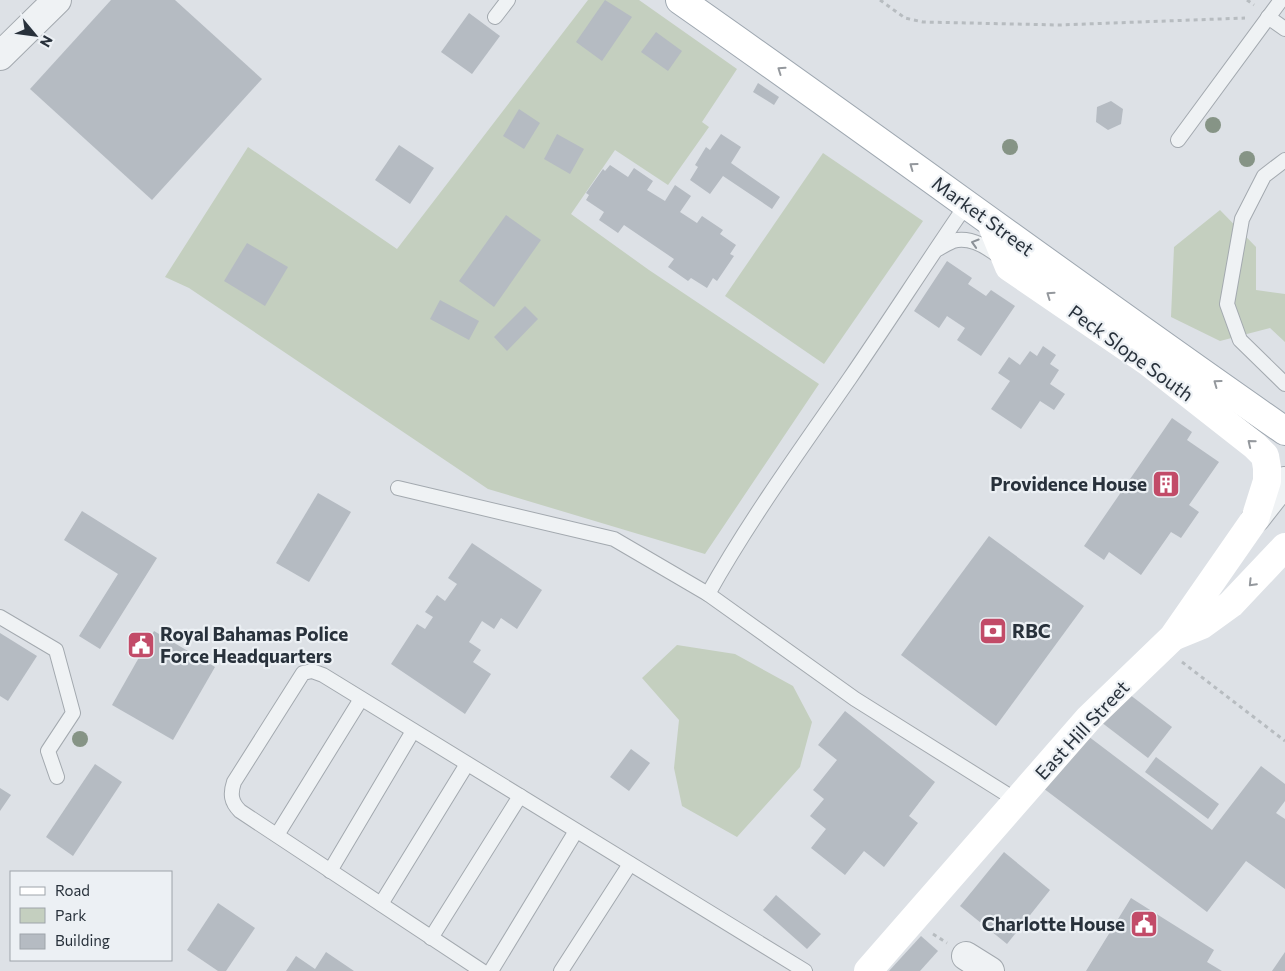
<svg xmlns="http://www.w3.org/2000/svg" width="1285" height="971" font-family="Commissioner,sans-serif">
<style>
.green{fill:#c4cfbf}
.building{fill:#b5bbc2}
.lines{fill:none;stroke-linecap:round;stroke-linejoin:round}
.service-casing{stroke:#a3a9af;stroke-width:16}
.minor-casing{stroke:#a3a9af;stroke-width:30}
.primary-casing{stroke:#9ea7b0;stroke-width:30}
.path{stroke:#b7bcc0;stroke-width:3;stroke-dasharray:4 4;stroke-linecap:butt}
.service{stroke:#eff2f4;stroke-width:14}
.minor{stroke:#eff2f4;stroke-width:28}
.secondary{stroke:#fff;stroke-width:28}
.primary{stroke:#fff;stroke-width:28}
.tree{fill:#869486}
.oneway{stroke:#94989d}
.oneway2{stroke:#8c9298}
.labels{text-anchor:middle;stroke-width:4.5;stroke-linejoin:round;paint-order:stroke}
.street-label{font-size:19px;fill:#28313b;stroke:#ecf0f4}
.poi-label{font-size:19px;font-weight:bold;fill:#28313b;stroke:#ecf0f4;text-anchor:end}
</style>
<rect width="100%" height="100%" fill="#dde1e6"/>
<g class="green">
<polygon points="588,0 639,0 737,69 702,122 709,127 668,185 615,150 571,214 649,270 819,384 705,554 488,489 189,288 165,277 248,147 397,249"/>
<polygon points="823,153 923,221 824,364 725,296"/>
<polygon points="1220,210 1256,247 1256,290 1285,294 1285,342 1270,328 1220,341 1171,317 1174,247"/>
<polygon points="677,645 735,654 793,686 812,722 800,767 737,837 682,806 674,768 679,720 642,678"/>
</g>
<g class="building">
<polygon points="111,0 175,0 262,79 152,200 30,89"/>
<polygon points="605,0 632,17 602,61 576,42"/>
<polygon points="469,13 500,36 472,74 441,52"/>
<polygon points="656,32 682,51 668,71 641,52"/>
<polygon points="758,83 779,97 774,105 753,92"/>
<polygon points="1111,101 1123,109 1121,124 1108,130 1096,122 1097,107"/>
<polygon points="519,109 540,123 524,149 503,136"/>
<polygon points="557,134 584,149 570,174 544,159"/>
<polygon points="721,134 741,147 731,163 780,197 772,209 723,176 710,194 690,180 698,167 695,165 706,147 710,150"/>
<polygon points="399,145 434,168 410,204 375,180"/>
<polygon points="610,165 628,177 634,168 653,181 647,190 665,201 675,185 691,196 680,212 697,223 702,216 723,230 720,234 736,245 730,254 734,256 717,281 713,278 707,288 691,278 688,281 668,267 674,259 624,225 618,233 599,220 604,212 586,200 589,195 586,193 603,169 605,171"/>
<polygon points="506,215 541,240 494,307 459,281"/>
<polygon points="247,243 288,267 265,306 224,281"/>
<polygon points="947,261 972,278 968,284 986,296 991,290 1015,306 981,356 957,340 965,328 947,316 939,328 914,311"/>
<polygon points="440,300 479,321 469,340 430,319"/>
<polygon points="525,306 538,319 507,351 494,337"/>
<polygon points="1043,346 1056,355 1050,364 1059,370 1050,384 1065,394 1054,410 1040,401 1021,429 991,409 1010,381 998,373 1009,357 1020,365 1030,351 1037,356"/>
<polygon points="1172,418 1192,432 1187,440 1219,462 1189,505 1199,512 1181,538 1171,532 1141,575 1109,552 1104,560 1084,546"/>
<polygon points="318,493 351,512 309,582 276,563"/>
<polygon points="82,511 157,558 100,649 79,636 118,574 64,540"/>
<polygon points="989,536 1084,606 996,726 901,655"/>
<polygon points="472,543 542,590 517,629 501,618 494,629 482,621 469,642 481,650 473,662 491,674 465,714 391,664 417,624 425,629 433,617 425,612 437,595 445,601 457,584 448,578"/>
<polygon points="154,631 215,667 173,740 112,705"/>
<polygon points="0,633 37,656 8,701 0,696"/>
<polygon points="1125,691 1172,727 1148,758 1101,722"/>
<polygon points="845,711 935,782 909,816 918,823 884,867 864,851 845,875 811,848 826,829 810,816 824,799 813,790 837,760 818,745"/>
<polygon points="1080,730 1212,830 1261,766 1285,784 1285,801 1276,813 1285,819 1285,889 1246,861 1207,912 1039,785"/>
<polygon points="631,749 650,763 629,791 610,777"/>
<polygon points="1156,757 1219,804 1208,819 1145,772"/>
<polygon points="95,764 122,782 73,856 46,837"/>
<polygon points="0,788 11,795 0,811"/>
<polygon points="1004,852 1050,890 1007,944 960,906"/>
<polygon points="776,895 821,934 807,949 763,910"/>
<polygon points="1131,898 1214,950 1207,962 1222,971 1086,971"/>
<polygon points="218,903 255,928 226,971 218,971 187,950"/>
<polygon points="921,936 938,951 920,971 889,971"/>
<polygon points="326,952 354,971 286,971 296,956 315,969"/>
<polygon points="1285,952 1285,971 1272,971"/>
</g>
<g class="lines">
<g class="service-casing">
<g id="service">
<polyline points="495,17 508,0"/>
<polyline points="1268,17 1285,29"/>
<polyline points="1178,140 1281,0"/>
<polyline points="1285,160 1264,176 1242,219 1227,304 1240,340 1285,384"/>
<path d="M 966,205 C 927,262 889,321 850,378 C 801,449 750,519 708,594 L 855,699 L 1016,800"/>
<path d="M 938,249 C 943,246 948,243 953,241 C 971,236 989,248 1002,259"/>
<polyline points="398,488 614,539 708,594"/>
<polyline points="0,617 56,650 73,713 48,751 57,777"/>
<polyline points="277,835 361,699"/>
<polyline points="330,871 413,731"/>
<polyline points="381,904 467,764"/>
<polyline points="431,938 520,796"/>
<path d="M 482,971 L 240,811 C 231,802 230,794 234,782 L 303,673 L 312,671 L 323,675 L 805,971"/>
<polyline points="491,971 576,831"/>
<polyline points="561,971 630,864"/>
</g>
</g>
<g class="minor-casing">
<g id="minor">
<polyline points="0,56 57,0"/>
<polyline points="1256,518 1285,481"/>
<polyline points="966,956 990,971"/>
</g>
</g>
<g class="primary-casing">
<path id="primary" d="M 680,0 C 883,142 1082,290 1285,431"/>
</g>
<g class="path">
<polyline points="880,0 905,18 923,22 1059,25 1245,18"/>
<polyline points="1247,0 1254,5"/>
<polyline points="1182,662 1285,741"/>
<polyline points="933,934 947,943"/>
</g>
<use href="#service" class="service"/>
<use href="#minor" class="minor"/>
<g class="secondary">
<polyline points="1175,636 1202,625 1231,604 1285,547"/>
<polyline points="868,971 1089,718 1173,637 1255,519 1267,481 1267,468 1265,456 1255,446 1148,362 1009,267 991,223"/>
</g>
<use href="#primary" class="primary"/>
</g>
<g class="tree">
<circle cx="1213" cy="125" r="8"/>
<circle cx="1010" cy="147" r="8"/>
<circle cx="1247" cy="159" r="8"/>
<circle cx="80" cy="739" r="8"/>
</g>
<defs><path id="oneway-chevron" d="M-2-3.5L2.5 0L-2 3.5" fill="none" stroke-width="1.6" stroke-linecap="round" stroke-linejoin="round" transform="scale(1.25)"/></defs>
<g class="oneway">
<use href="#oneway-chevron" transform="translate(781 70) rotate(-145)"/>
<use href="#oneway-chevron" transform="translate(913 166) rotate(-144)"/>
<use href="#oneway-chevron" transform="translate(1050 295) rotate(-145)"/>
<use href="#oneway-chevron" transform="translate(1217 383) rotate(-144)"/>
<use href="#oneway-chevron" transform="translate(1251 443) rotate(-141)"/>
<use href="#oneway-chevron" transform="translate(1252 583) rotate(134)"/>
</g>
<use class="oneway2" href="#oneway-chevron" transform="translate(975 243) rotate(-163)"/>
<defs>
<g id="building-square" transform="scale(1.4375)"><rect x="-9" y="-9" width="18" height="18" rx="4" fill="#c24b68" stroke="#ecf0f4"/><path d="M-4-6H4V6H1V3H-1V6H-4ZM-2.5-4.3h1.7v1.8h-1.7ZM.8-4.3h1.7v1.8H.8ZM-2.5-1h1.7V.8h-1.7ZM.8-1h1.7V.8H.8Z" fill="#fff"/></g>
<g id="bank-square" transform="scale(1.4375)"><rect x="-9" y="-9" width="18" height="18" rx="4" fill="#c24b68" stroke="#ecf0f4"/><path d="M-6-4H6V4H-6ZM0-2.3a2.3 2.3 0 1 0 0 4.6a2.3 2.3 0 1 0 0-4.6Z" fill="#fff"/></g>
<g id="civic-square" transform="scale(1.4375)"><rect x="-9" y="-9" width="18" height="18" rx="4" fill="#c24b68" stroke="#ecf0f4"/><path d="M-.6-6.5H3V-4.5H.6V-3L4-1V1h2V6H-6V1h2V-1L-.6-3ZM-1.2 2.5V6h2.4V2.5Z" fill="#fff"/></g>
</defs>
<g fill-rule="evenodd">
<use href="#building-square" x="1166" y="484"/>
<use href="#bank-square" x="993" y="631"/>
<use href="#civic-square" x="141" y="645"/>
<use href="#civic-square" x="1144" y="924"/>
</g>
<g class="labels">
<g class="street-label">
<text transform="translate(983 216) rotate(36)" y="7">Market Street</text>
<text transform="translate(1131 353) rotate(36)" y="7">Peck Slope South</text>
<text transform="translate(1082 730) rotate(-47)" y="7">East Hill Street</text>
</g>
<g class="poi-label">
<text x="1147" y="491">Providence House</text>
<text x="1012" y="638" text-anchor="start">RBC</text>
<text x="160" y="641" text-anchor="start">Royal Bahamas Police<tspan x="160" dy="22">Force Headquarters</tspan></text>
<text x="1125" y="931">Charlotte House</text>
</g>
</g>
<rect x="10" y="871" width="162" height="90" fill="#ecf0f4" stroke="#9ea4aa"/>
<rect x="20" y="887" width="25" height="8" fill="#ffffff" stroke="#9ea4aa"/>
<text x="55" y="896" font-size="15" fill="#28313b">Road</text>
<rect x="20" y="908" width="25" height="15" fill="#c4cfbf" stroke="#9ea4aa"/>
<text x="55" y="921" font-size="15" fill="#28313b">Park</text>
<rect x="20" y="934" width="25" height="15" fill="#b5bbc2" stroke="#9ea4aa"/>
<text x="55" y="946" font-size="15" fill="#28313b">Building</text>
<g transform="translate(35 35) rotate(119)" stroke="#ecf0f4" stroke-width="4" paint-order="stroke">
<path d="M0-4L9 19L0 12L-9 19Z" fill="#28313b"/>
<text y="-8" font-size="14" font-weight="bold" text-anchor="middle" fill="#28313b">N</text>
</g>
</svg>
